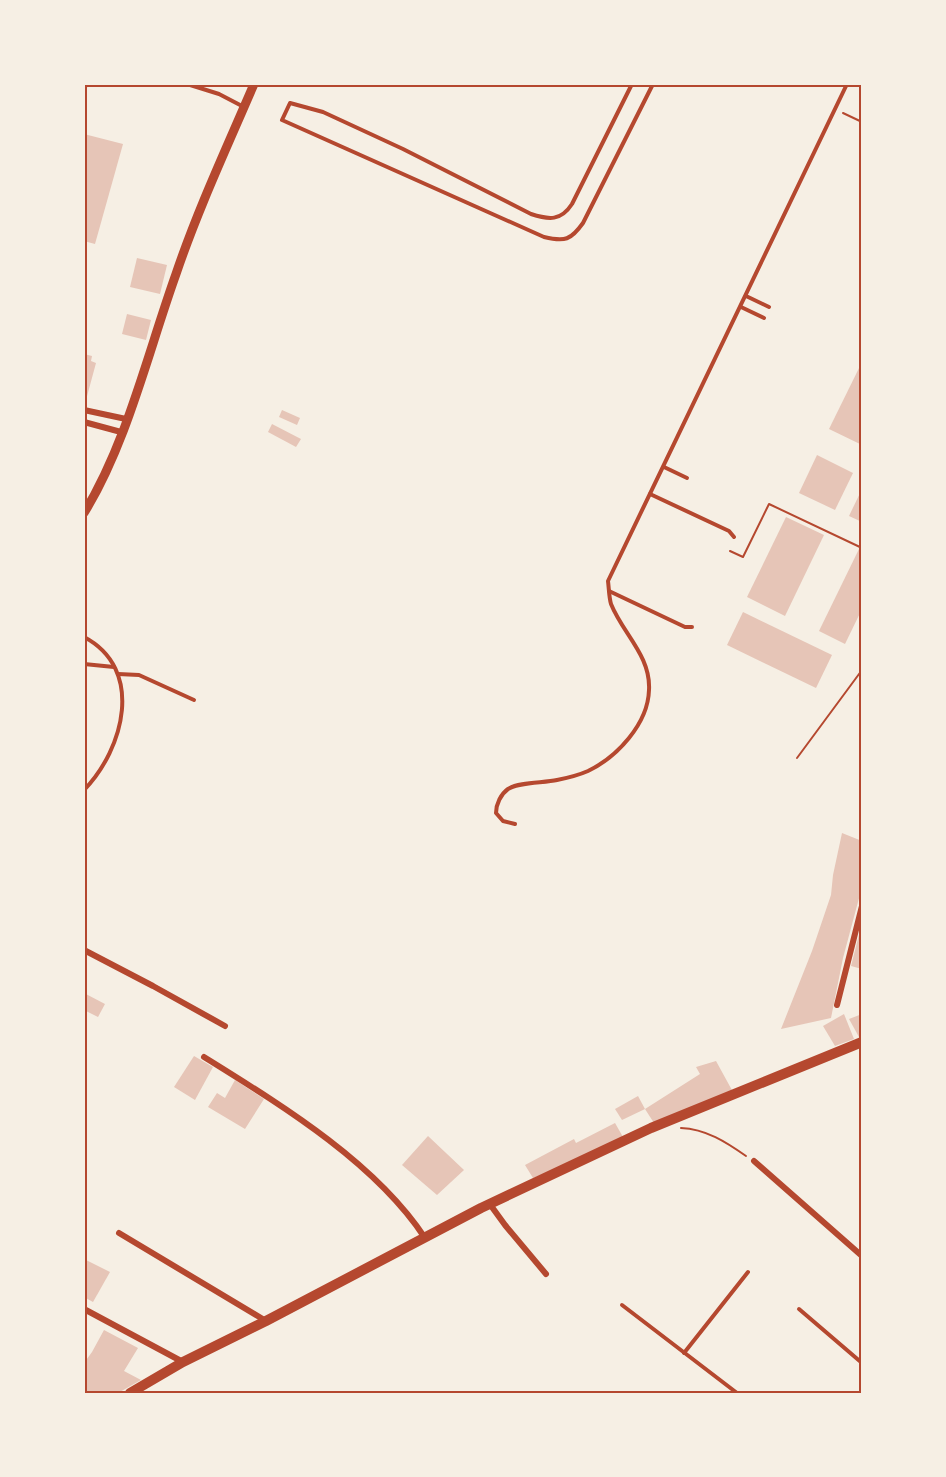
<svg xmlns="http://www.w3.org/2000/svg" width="946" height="1477" font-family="'Titillium Web',sans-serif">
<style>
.building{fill:#e6c5b7}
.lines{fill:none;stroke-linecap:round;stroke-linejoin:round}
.path{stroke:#b5482f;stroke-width:2}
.service{stroke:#b5482f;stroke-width:4}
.minor{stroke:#b5482f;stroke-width:6}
.tertiary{stroke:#b5482f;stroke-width:9}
.secondary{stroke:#b5482f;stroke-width:10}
.neatline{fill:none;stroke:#b5482f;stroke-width:2}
</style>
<rect width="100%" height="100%" fill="#f6efe4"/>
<g class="building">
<polygon points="84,134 123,144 95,244 84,241"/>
<polygon points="137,258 167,265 160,294 130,287"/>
<polygon points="127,314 151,320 146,340 122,334"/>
<polygon points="84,354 92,356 91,361 96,363 86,400 84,399"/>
<polygon points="862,362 862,445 829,429"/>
<polygon points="282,410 300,418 297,425 279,417"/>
<polygon points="272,424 301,439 296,447 268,432"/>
<polygon points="817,455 853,473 835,510 799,493"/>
<polygon points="862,489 862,522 849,516"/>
<polygon points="786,517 824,535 785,616 747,597"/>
<polygon points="859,549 862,551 862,609 845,644 819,631"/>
<polygon points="743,612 832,655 816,688 727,645"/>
<polygon points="842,833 862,841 862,887 843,958 831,1018 781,1029 812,951 831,895 833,875"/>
<polygon points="861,927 862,928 862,969 851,966"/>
<polygon points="84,993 105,1004 98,1017 84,1010"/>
<polygon points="844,1014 854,1039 835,1046 823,1026"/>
<polygon points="862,1014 862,1036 859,1037 849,1019"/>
<polygon points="194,1056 213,1067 195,1100 174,1087"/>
<polygon points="716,1061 733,1092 654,1123 645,1109 700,1074 696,1067"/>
<polygon points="235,1080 264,1099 245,1129 208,1107 217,1093 225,1098"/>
<polygon points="638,1096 645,1109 622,1120 615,1109"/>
<polygon points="615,1123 623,1137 549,1172 533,1178 525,1165 574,1139 576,1143"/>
<polygon points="428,1136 464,1170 437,1195 402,1165"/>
<polygon points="84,1259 110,1272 93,1302 84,1297"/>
<polygon points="104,1330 138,1348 124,1371 141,1380 118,1393 84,1393 84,1363 92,1352"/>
</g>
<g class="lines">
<g class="path">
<polyline points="843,113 862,122"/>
<polyline points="730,551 743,557 769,504 862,548"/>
<polyline points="797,758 862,670"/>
<path d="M 681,1128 C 706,1129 726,1142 746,1156"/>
</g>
<g class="service">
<polyline points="187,84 219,94 242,106"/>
<path d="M 632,84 L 572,204 C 561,221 549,220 531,214 L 403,149 L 323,112 L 290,103 L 282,120 L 544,237 C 565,242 571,240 583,223 L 653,84"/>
<polyline points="84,91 86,84"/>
<polyline points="746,296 769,307"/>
<polyline points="741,307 764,318"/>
<polyline points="664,467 687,478"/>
<polyline points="650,494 729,531 734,537"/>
<polyline points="609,591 685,627 692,627"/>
<path d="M 84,637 C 145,669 124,749 84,790"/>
<polyline points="84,664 114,667"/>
<polyline points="118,674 139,675 194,700"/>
<path d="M 515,824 L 503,821 L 496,813 C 496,804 501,794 508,789 C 519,782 544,783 557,780 C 567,778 579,775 588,771 C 617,757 648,724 649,690 C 651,656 623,634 611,604 C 609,597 609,589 608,581 L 847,84"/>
<polyline points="622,1305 737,1393"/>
<polyline points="799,1309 862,1363"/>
<polyline points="684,1353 748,1272"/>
</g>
<g class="minor">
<polyline points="84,410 126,419"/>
<polyline points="84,422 121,432"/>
<polyline points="84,950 153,986 225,1026"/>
<polyline points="837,1005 862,906"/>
<path d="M 204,1057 C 281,1105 375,1162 425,1238"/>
<polyline points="754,1161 862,1256"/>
<polyline points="489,1203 505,1225 546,1274"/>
<polyline points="119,1233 266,1321"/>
<polyline points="84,1309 183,1362"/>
</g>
<path class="tertiary" d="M 84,513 C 127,443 148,352 176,274 C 198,209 227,147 254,84"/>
<polyline class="secondary" points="130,1393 183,1362 266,1321 481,1208 651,1128 862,1042"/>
</g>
<rect width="946" height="1477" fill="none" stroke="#f6efe4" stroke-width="171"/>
<rect x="86" y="86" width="774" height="1306" class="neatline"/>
</svg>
